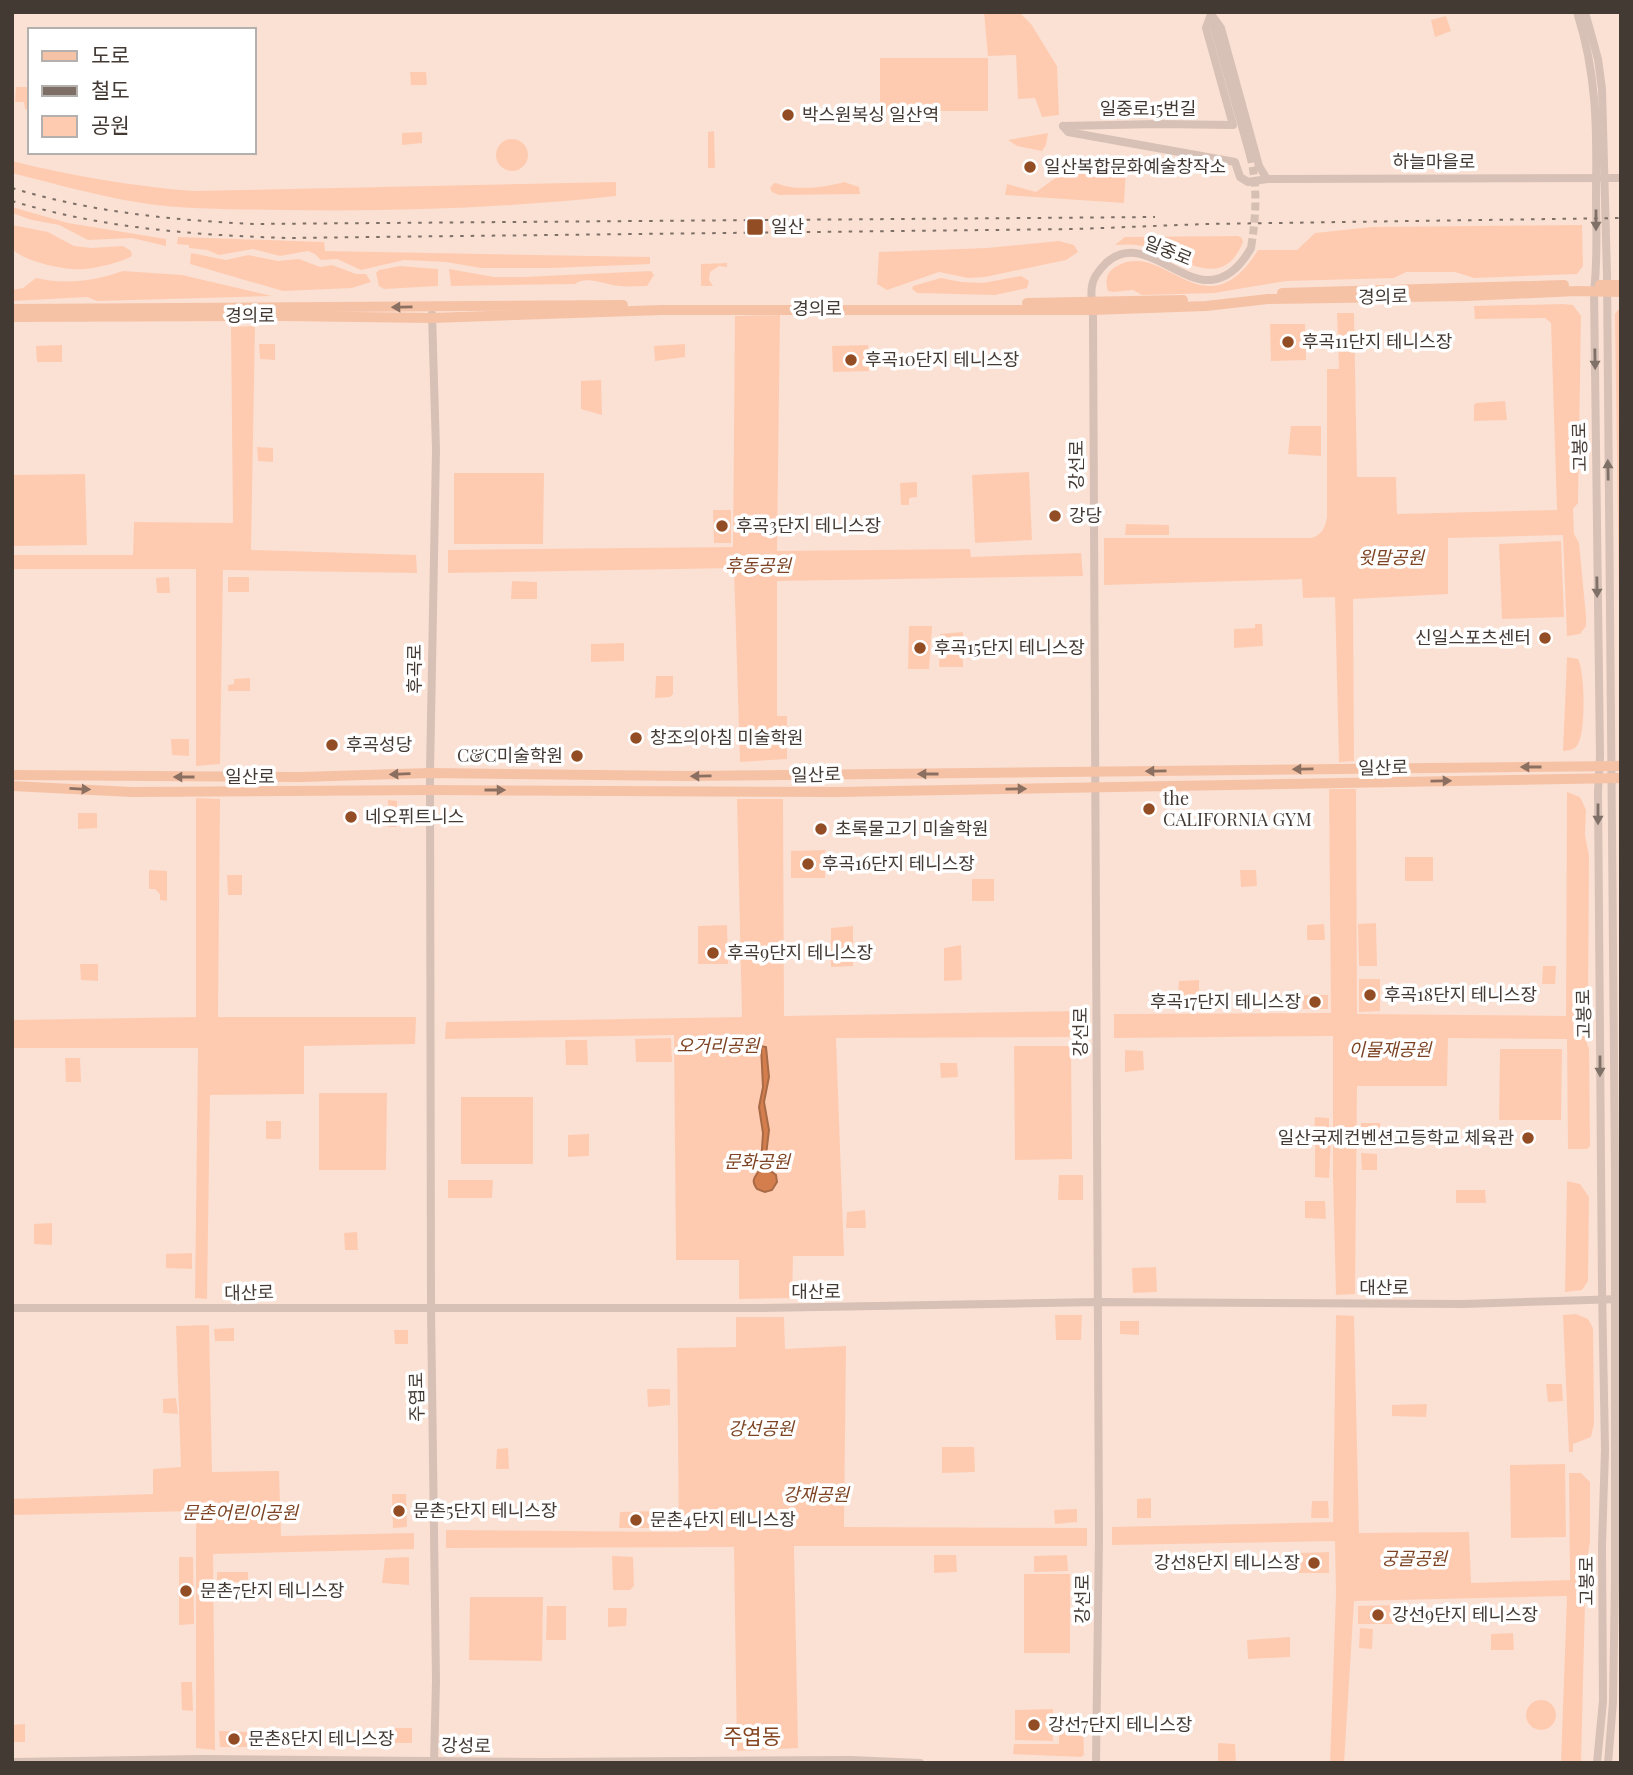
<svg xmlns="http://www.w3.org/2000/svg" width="1633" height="1775" font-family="'Playfair Display','Noto Sans KR',serif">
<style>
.green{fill:#fecbb1}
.water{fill:#d47e4e;stroke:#a96a46;stroke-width:2}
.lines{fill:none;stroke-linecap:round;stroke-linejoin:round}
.secondary-tunnel{stroke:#d6c0b4;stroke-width:8;stroke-dasharray:8 4;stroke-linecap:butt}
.secondary{stroke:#d7c0b5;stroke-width:8}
.primary{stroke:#f6c2a6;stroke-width:10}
.rail{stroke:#7e6f66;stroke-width:2;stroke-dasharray:3.5 7;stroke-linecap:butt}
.oneway{fill:#7f7068}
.oneway2{fill:#8b7062}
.poi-dot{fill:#934d24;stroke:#fff;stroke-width:2.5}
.labels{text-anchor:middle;stroke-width:7;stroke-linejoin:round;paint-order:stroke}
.street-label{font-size:18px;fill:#443a34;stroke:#fff}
.poi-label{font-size:18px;fill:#443a34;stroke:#fff;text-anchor:start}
.park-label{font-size:18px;font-style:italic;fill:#7d4322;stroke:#fff}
.quarter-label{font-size:21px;fill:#844420;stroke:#fff}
</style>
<rect width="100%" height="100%" fill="#fbe1d4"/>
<g class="green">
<polygon points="984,12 1019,12 1031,24 1057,66 1059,115 1042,117 1035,98 1018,99 1016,55 988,56"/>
<polygon points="1446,16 1451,31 1435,37 1431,20"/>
<rect x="880" y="58" width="108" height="53"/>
<polygon points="410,72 426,72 427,85 411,85"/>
<polygon points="16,87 30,87 30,110 25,109 24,102 15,102"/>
<polygon points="714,131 715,168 708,168 708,132"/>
<polygon points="422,132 422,143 402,145 402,133"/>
<polygon points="1048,133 1046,145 1042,151 1017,146 1008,140"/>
<circle cx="512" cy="155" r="16"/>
<polygon points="1072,158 1126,168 1124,203 1005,195 1007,184 1036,192 1061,174"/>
<path d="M 12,161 C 72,176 131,186 193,191 L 616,182 L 616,196 C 505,208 393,212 281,210 C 234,209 188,210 142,203 C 98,196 55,184 12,173 Z"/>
<path d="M 844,182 L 859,187 L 860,194 L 779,195 L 772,192 L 770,188 L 774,183 C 778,183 781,185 785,186 C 801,190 828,187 844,182 Z"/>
<polygon points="12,207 68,223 166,239 166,246 132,238 88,240 59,225 32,220 12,213"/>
<path d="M 12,225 L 48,232 L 74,246 L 92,248 L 123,246 L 131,251 L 132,256 C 122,262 97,268 85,269 C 66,271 25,262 12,249 Z"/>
<path d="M 1582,225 L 1583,266 L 1577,274 L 1474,278 L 1455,272 L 1406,272 L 1394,278 L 1286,281 L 1214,293 L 1142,295 L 1133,290 L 1113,292 L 1108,291 C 1105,281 1106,273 1115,267 C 1151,246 1178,288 1213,286 C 1234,284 1248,266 1258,250 L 1297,250 L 1315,233 L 1372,227 Z"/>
<path d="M 1238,236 L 1242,238 L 1243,242 C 1223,291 1186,260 1153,249 C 1140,244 1128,244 1115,245 L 1125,237 Z"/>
<polygon points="178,237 324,242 325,251 650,257 650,264 552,268 481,268 446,262 404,260 361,270 337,259 321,260 315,254 308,251 280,256 253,249 219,255 207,250 189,248 189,245 177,244"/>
<polygon points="1059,241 1074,245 1078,252 1066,260 985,277 968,278 939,272 887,290 877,284 879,252 987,248"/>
<polygon points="191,253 226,260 248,255 278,261 299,259 320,267 332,265 356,274 366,274 371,282 352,288 283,291 190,264"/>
<polygon points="727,263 727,267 719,266 710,272 709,280 713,286 701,286 701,264"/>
<polygon points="400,266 438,269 438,286 384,289 379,286 376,273 379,270"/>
<path d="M 449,269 L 494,277 L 523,277 L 651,271 L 654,275 L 647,286 C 638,286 628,287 619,286 C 605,285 587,275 575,284 L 451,286 Z"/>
<path d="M 123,271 L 182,275 L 272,296 L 97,301 L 87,297 L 12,301 L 12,290 L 23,288 L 36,278 C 66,285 94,281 123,271 Z"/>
<polygon points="1021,276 1029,281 1027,288 995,295 917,293 912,289 913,286 941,278 961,282 983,283"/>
<path d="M 1563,304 L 1573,305 L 1581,316 L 1578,503 L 1573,509 L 1574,534 L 1579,543 L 1586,616 L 1586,626 L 1580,634 L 1567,636 L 1563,535 L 1448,538 L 1448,594 L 1353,599 L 1354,761 L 1339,762 L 1335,597 L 1303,598 L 1302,579 L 1104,585 L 1104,538 L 1311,538 C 1322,535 1325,528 1327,517 L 1327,369 L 1339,369 L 1337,313 L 1354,313 L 1357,477 L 1396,477 L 1397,514 L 1557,510 L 1551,323 L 1545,318 L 1475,319 L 1474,306 Z"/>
<polygon points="1621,306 1621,748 1615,314"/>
<polygon points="780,315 777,551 970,549 971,557 1081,553 1083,576 777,581 777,716 787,716 787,759 740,762 734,568 448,573 448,550 733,547 735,316"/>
<polygon points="1270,324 1305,324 1306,360 1271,361"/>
<polygon points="255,326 251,550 416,555 417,573 223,570 220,764 196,766 196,569 12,569 12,555 133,555 134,522 233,523 231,327"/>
<polygon points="259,344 275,344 275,360 260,359"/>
<polygon points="685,344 685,357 655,361 654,346"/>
<polygon points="62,345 62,362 37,362 36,346"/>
<polygon points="868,345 869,371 833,372 832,346"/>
<polygon points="601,380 602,415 581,409 581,381"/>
<polygon points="1505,401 1507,420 1474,421 1474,405 1476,403"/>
<polygon points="1291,426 1321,426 1321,456 1288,454"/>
<polygon points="257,447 273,448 273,462 258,461"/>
<polygon points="1029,472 1032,540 975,543 972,475"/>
<polygon points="454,473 544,473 543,544 454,544"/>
<polygon points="85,474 87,545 12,546 12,475"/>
<polygon points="917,482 917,497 909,498 909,505 901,505 900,483"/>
<polygon points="713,510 731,510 731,543 714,543"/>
<polygon points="1126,524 1169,525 1169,535 1125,535"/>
<polygon points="1561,541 1564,617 1502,619 1499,544"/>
<polygon points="169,577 170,593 157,593 156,578"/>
<rect x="228" y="577" width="21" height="15"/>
<polygon points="512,581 537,582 537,599 511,599"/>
<polygon points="1255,624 1262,624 1263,646 1234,648 1234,629 1255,628"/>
<polygon points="909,626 932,626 929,669 908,669"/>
<polygon points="963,632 963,667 939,667 940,634"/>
<polygon points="624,643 624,661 591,662 591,644"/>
<path d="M 1567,657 L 1578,659 C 1585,672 1586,731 1578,744 C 1575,750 1570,750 1563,751 Z"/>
<polygon points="656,676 673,676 673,694 670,697 655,698"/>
<polygon points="250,678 250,691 228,691 228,685 234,684 234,679"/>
<polygon points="171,739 189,739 189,756 172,755"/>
<path d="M 1329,789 L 1356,789 L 1357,1014 L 1566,1016 L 1567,792 L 1580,797 L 1586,810 L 1585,835 L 1589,856 L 1588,1007 C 1582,1021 1584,1035 1589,1049 L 1590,1146 L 1587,1149 L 1568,1149 L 1567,1039 L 1448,1038 L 1447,1086 L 1357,1086 L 1355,1294 L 1336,1295 L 1333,1178 L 1333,1036 L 1114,1038 L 1114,1014 L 1331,1013 Z"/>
<polygon points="196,798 220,799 218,1017 416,1017 415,1044 304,1046 304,1094 210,1095 207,1299 195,1298 198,1048 12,1048 12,1020 196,1017"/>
<polygon points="737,799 783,799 784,1016 1081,1011 1082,1037 836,1038 844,1256 793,1256 792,1298 739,1299 739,1260 676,1260 674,1035 445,1039 446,1022 742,1017"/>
<polygon points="388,800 397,801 397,827 388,827"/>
<polygon points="78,813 97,813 97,828 78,829"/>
<polygon points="825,850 825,878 791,878 791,851"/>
<rect x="1405" y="857" width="28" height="24"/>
<polygon points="149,870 167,871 167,901 160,900 160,894 155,889 149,889"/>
<polygon points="1240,870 1256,870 1257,886 1241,887"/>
<polygon points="227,875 242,875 242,895 228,895"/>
<rect x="972" y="879" width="22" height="22"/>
<polygon points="1376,923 1377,966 1359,966 1358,924"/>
<polygon points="1324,924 1325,940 1307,940 1307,925"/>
<polygon points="727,925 728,964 698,964 698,926"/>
<polygon points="853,926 853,966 831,967 831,928"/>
<polygon points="961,945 962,980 944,981 944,948"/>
<polygon points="80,964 98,964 98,981 81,980"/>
<polygon points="1543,966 1556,966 1555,984 1542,984"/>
<polygon points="1359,979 1380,979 1380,1011 1359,1012"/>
<polygon points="1199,980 1199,1006 1177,1006 1179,981"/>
<rect x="1303" y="995" width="25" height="14"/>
<polygon points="671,1038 672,1062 636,1062 635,1039"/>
<polygon points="565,1040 587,1040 588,1065 566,1065"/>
<polygon points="1014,1046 1071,1046 1072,1159 1015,1160"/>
<polygon points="1500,1049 1562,1049 1561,1120 1499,1120"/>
<polygon points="1125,1050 1143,1051 1144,1070 1125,1072"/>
<polygon points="65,1058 80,1058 81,1082 66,1082"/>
<polygon points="940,1063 957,1063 958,1077 941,1078"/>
<polygon points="319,1093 387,1093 386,1170 319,1170"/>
<rect x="461" y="1097" width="72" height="67"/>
<polygon points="1315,1117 1329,1118 1329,1132 1314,1132"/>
<rect x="266" y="1121" width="15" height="18"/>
<polygon points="1361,1123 1380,1123 1380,1147 1360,1146"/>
<polygon points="589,1134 589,1156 568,1157 568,1135"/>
<polygon points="1315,1136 1331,1136 1329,1178 1315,1177"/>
<polygon points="1361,1153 1377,1154 1377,1170 1362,1170"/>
<polygon points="1059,1175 1083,1175 1083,1200 1058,1200"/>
<polygon points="448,1180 493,1180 492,1198 448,1198"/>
<polygon points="1567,1181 1580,1184 1589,1197 1588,1281 1582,1290 1565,1292"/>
<polygon points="1456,1190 1485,1190 1486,1203 1456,1203"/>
<polygon points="1305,1201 1325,1201 1326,1219 1305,1218"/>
<polygon points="865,1210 866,1228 846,1228 847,1212"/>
<polygon points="52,1223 52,1245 34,1244 34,1224"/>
<polygon points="357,1232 358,1250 345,1250 344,1233"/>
<polygon points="192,1253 192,1269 166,1268 166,1254"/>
<polygon points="1156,1267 1157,1292 1133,1293 1132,1268"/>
<polygon points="1576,1314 1588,1319 1593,1328 1594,1423 1591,1437 1573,1444 1573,1452 1569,1452 1563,1315"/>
<polygon points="1055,1315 1082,1315 1081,1340 1056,1340"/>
<polygon points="1336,1315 1354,1316 1359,1533 1469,1532 1471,1583 1570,1580 1569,1473 1581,1473 1590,1482 1590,1541 1583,1587 1585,1602 1581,1763 1561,1763 1567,1596 1354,1601 1344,1763 1330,1763 1336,1593 1335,1541 1112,1545 1112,1527 1333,1522"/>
<polygon points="736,1317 784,1317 785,1349 846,1346 844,1527 1087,1528 1087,1546 794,1546 798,1748 737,1751 734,1547 446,1548 446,1530 679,1532 677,1348 736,1347"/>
<polygon points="1120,1321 1139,1321 1139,1335 1120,1334"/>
<polygon points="209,1325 212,1472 279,1471 281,1536 414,1533 414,1549 213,1554 215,1750 196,1748 196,1511 12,1515 12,1499 153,1494 153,1469 181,1467 176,1326"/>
<polygon points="234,1328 234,1341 215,1341 214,1329"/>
<polygon points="394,1330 408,1330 408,1344 395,1344"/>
<polygon points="1546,1384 1562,1384 1563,1401 1548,1402"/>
<polygon points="647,1389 670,1389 670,1405 648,1407"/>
<polygon points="176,1398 178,1414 163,1413 163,1399"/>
<polygon points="1427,1404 1426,1417 1392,1416 1392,1405"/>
<polygon points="942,1447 974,1447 975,1472 942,1473"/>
<polygon points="508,1448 509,1469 496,1469 497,1449"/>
<polygon points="1565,1464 1566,1537 1511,1538 1510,1465"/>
<polygon points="392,1494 406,1494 407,1527 393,1528"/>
<polygon points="1151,1498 1151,1518 1137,1518 1137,1499"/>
<polygon points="1312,1501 1328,1501 1329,1518 1311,1518"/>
<polygon points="1077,1509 1077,1522 1055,1524 1054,1510"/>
<polygon points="653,1511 652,1528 619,1528 620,1512"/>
<polygon points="1329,1552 1329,1573 1299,1573 1299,1553"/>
<polygon points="934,1555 956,1555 957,1572 934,1573"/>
<polygon points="1067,1555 1068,1571 1034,1572 1034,1556"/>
<polygon points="612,1556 633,1557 634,1586 630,1590 613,1590"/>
<polygon points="179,1557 193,1557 194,1624 179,1625"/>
<polygon points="409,1557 409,1585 382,1583 385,1558"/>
<rect x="217" y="1572" width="31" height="10"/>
<rect x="1024" y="1574" width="46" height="79"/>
<polygon points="470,1597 543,1597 542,1661 469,1660"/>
<polygon points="1398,1605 1397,1624 1358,1624 1358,1606"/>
<polygon points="547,1606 566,1606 566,1640 546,1640"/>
<polygon points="608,1608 627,1608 626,1626 608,1627"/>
<polygon points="1360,1628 1373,1629 1372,1649 1359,1648"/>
<polygon points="1513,1633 1514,1650 1491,1650 1491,1634"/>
<polygon points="1290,1637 1290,1657 1248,1659 1247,1640"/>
<polygon points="181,1682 192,1682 193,1711 182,1710"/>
<circle cx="1541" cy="1715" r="15"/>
<polygon points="1053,1709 1053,1741 1015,1740 1015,1710"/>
<polygon points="25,1724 25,1742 12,1742 12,1725"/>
<polygon points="1059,1724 1083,1724 1084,1755 1081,1757 1013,1754 1014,1744 1059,1744"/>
<rect x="383" y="1728" width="29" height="15"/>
<polygon points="219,1731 249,1732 250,1747 220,1747"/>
<polygon points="1218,1743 1235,1744 1236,1763 1218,1763"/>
</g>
<path class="water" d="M 761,1046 L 766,1047 L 769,1077 L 764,1102 L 769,1130 L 766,1155 L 768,1169 L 776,1175 L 777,1182 L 772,1190 L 765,1192 L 757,1189 C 748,1177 760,1175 761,1165 L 763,1133 L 759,1107 L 763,1087 Z"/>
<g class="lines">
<path class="secondary-tunnel" d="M 1250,155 C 1258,186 1256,217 1251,248"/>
<g class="secondary">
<path d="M 1577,12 C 1597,74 1597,129 1596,194 C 1596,226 1598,259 1594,291 L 1600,756 L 1598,792 L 1602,1289 L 1605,1450 L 1602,1545 L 1603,1701 L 1597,1763"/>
<polyline points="1585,12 1598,59 1602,89 1607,275 1615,1170 1615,1583 1613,1702 1608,1763"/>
<polyline points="1211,14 1221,28 1259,166 1267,179"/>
<polyline points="1212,20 1250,155"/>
<polyline points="1063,126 1068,132 1235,162 1240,177 1248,182 1267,179 1621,178"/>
<polyline points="1063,126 1158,124 1233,125 1206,28 1211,14"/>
<polyline points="432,314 436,450 430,773 431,1310 436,1681 434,1763"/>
<polyline points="12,1308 757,1308 1098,1302 1463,1304 1621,1299"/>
<polyline points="12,1762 201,1759 544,1762 851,1760 920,1763"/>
<path d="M 1096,1763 L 1099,1536 L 1093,318 C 1093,307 1090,296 1092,286 C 1093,277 1100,269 1106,263 C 1141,232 1175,282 1211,280 C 1230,278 1242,264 1251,248"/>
</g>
<g class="primary">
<polyline points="1600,285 1621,285"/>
<polyline points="1282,293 1564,285"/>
<polyline points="1027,303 1183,300"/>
<polyline points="12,309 623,305"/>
<polyline points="12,317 281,316 432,318 662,310 1093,310 1206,306 1268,299 1467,296 1577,291 1621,292"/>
<polyline points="12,775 301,777 430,773 685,776 1621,766"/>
<polyline points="12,786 132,792 430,790 837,792 1621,778"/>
</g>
<g class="rail">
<path d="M 12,188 C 91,212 171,220 253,224 L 1155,217"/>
<path d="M 12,201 C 102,228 193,235 286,238 L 1076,229 L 1205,224 L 1621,218"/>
</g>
</g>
<defs><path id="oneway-solid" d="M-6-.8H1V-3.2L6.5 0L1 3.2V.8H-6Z" transform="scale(1.75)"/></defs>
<g class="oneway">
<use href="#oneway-solid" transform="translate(1596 220) rotate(90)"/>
<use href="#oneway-solid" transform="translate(1595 359) rotate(89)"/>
<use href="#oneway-solid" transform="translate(1608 470) rotate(-91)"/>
<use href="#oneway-solid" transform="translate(1597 587) rotate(89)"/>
<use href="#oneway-solid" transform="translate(1598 814) rotate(90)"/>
<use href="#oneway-solid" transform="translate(1600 1066) rotate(90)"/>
</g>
<g class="oneway2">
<use href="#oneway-solid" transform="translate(402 307) rotate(179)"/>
<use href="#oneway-solid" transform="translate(1531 767) rotate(180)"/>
<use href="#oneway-solid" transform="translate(1303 769) rotate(179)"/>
<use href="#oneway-solid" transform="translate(1156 771) rotate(179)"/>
<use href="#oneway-solid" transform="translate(400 774) rotate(178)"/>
<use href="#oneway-solid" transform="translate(928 774) rotate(180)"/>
<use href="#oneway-solid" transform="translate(701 776) rotate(179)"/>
<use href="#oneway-solid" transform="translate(184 777) rotate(180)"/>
<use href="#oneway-solid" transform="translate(1441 781) rotate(-1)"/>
<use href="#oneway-solid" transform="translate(80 789) rotate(3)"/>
<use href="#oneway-solid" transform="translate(1016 789) rotate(-1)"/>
<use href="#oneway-solid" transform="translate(495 790)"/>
</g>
<g class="poi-dot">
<circle cx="788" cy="115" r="7"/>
<circle cx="1030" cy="167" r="7"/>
<rect x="746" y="218" width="18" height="18" rx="3.5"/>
<circle cx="1288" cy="342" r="7"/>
<circle cx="851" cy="360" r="7"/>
<circle cx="1055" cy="516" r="7"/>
<circle cx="722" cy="526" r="7"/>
<circle cx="1545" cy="638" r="7"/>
<circle cx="920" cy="648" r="7"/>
<circle cx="636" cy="738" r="7"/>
<circle cx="332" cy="745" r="7"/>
<circle cx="577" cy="756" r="7"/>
<circle cx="1149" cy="809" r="7"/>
<circle cx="351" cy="817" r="7"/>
<circle cx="821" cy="829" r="7"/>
<circle cx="808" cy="864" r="7"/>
<circle cx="713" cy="953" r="7"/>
<circle cx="1370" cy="995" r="7"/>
<circle cx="1315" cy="1002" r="7"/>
<circle cx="1528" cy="1138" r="7"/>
<circle cx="399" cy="1511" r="7"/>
<circle cx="636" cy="1520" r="7"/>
<circle cx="1314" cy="1563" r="7"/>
<circle cx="186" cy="1591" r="7"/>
<circle cx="1378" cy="1615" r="7"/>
<circle cx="1034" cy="1725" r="7"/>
<circle cx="234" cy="1739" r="7"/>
</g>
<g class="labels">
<g class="street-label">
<text x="1148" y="115">일중로15번길</text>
<text x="1434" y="168">하늘마을로</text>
<text transform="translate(1168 251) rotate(22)" y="6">일중로</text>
<text transform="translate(1383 297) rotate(-1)" y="6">경의로</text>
<text x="817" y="315">경의로</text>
<text x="250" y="322">경의로</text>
<text transform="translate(1580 447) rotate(-91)" y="6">고봉로</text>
<text transform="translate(1077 465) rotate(-90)" y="6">강선로</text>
<text transform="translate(415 669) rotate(-90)" y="6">후곡로</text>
<text transform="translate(1383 768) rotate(-1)" y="6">일산로</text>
<text transform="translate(816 775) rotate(-1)" y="6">일산로</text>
<text x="250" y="783">일산로</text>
<text transform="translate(1584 1014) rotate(-91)" y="6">고봉로</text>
<text transform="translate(1081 1032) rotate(-90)" y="6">강선로</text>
<text x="1384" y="1294">대산로</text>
<text x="816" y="1298">대산로</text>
<text transform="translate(249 1293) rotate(-1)" y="6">대산로</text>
<text transform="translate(417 1397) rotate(-91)" y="6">주엽로</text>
<text transform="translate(1587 1581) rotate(-90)" y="6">고봉로</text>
<text transform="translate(1083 1599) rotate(-90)" y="6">강선로</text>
<text transform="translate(466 1746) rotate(1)" y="6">강성로</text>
</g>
<g class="poi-label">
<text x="802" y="121">박스원복싱 일산역</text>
<text x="1044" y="173">일산복합문화예술창작소</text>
<text x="771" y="233">일산</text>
<text x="1302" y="348">후곡11단지 테니스장</text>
<text x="865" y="366">후곡10단지 테니스장</text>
<text x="1069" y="522">강당</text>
<text x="736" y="532">후곡3단지 테니스장</text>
<text x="1531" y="644" text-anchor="end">신일스포츠센터</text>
<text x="934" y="654">후곡15단지 테니스장</text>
<text x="650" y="744">창조의아침 미술학원</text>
<text x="346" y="751">후곡성당</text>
<text x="563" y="762" text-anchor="end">C&amp;C미술학원</text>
<text x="1163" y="805">the<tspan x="1163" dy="21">CALIFORNIA GYM</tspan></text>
<text x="365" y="823">네오퓌트니스</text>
<text x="835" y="835">초록물고기 미술학원</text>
<text x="822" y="870">후곡16단지 테니스장</text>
<text x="727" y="959">후곡9단지 테니스장</text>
<text x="1384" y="1001">후곡18단지 테니스장</text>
<text x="1301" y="1008" text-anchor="end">후곡17단지 테니스장</text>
<text x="1514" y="1144" text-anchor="end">일산국제컨벤션고등학교 체육관</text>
<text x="413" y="1517">문촌5단지 테니스장</text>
<text x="650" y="1526">문촌4단지 테니스장</text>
<text x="1300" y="1569" text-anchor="end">강선8단지 테니스장</text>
<text x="200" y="1597">문촌7단지 테니스장</text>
<text x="1392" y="1621">강선9단지 테니스장</text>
<text x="1048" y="1731">강선7단지 테니스장</text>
<text x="248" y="1745">문촌8단지 테니스장</text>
</g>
<g class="park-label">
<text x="1391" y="564">윗말공원</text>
<text x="758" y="572">후동공원</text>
<text x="718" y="1052">오거리공원</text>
<text x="1390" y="1056">이물재공원</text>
<text x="757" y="1168">문화공원</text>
<text x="761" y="1435">강선공원</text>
<text x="816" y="1501">강재공원</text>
<text x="240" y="1519">문촌어린이공원</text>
<text x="1414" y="1565">궁골공원</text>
</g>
<g class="quarter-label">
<text x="752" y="1744">주엽동</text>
</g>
</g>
<rect width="1633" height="1775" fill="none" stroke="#443a34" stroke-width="28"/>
<rect x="28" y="28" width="228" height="126" fill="#ffffff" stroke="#b4b0ae" stroke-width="2"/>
<rect x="42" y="51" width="35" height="10" fill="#f6c2a6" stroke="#b4b0ae" stroke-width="2"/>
<text x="91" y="63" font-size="21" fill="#443a34">도로</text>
<rect x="42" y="86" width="35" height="10" fill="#7e6f66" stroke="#b4b0ae" stroke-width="2"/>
<text x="91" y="98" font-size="21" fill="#443a34">철도</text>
<rect x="42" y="116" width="35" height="21" fill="#fecbb1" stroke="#b4b0ae" stroke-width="2"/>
<text x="91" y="133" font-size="21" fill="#443a34">공원</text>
</svg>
